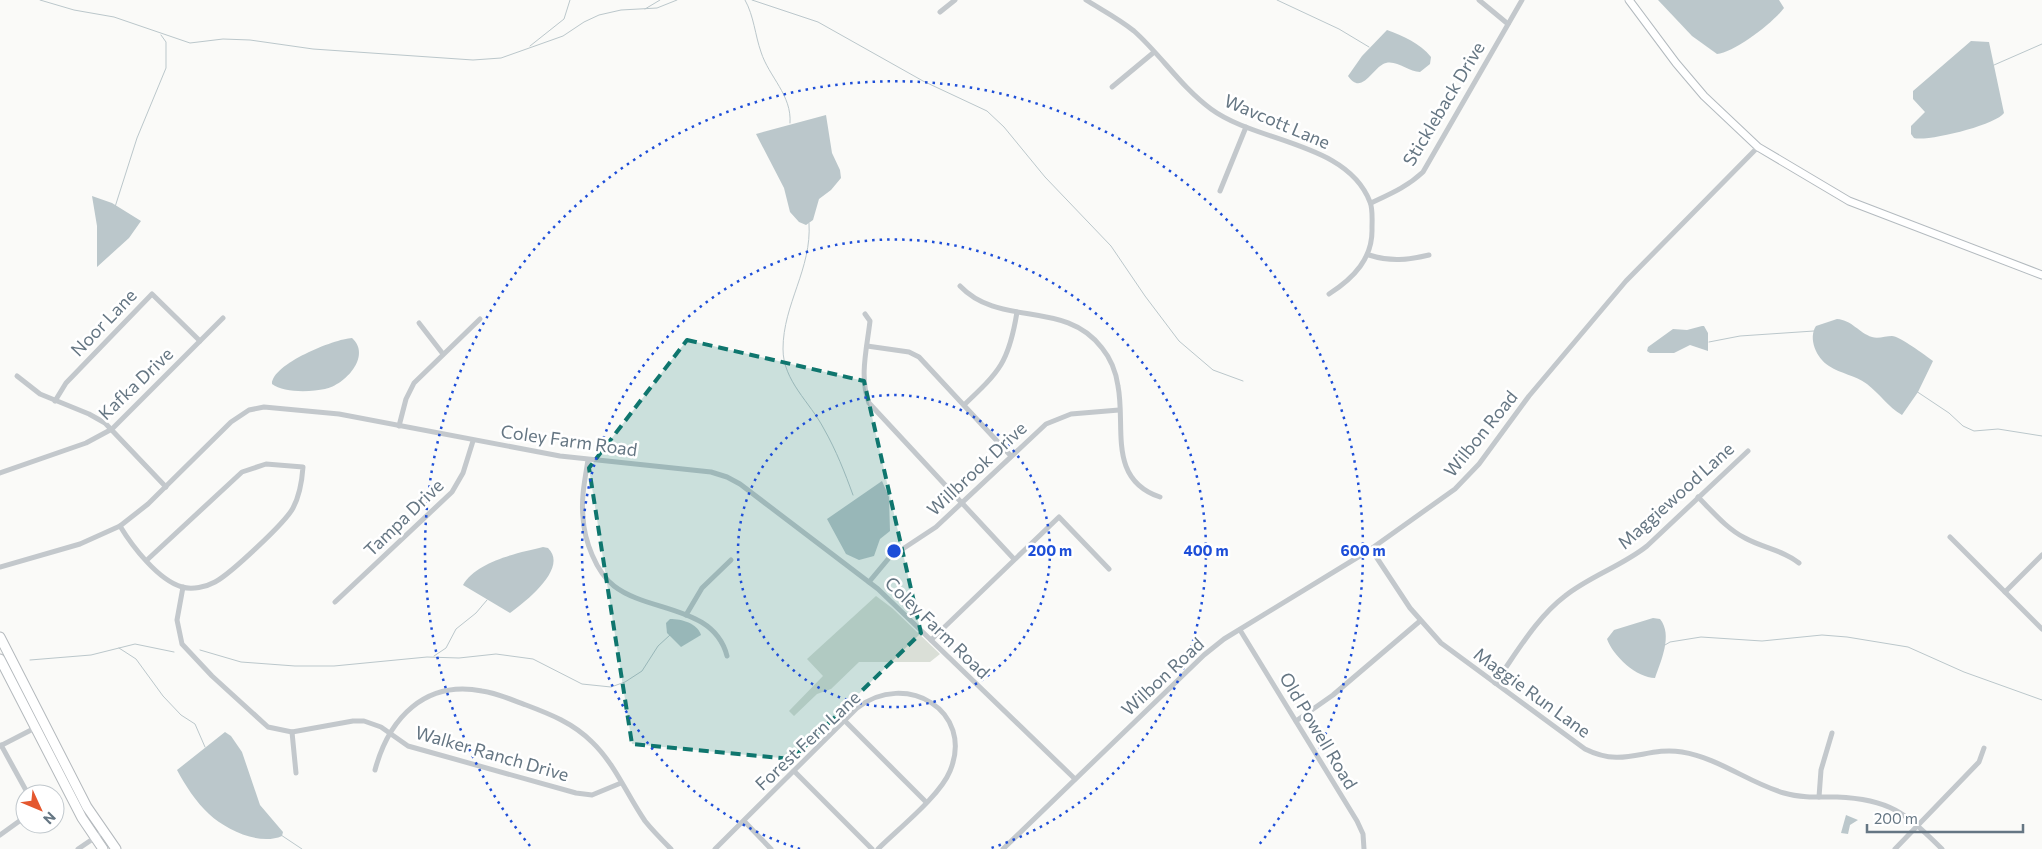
<svg xmlns="http://www.w3.org/2000/svg" width="2042" height="849" font-family="Commissioner,sans-serif">
<style>
.green{fill:#dadfd7}
.water{fill:#bbc7cb}
.lines{fill:none;stroke-linecap:round;stroke-linejoin:round}
.stream{stroke:#bbc7cb;stroke-width:1}
.secondary-casing{stroke:#b3babf;stroke-width:9}
.highway-casing{stroke:#b4b9bd;stroke-width:11}
.street{stroke:#c3c8cc;stroke-width:5}
.secondary{stroke:#fff;stroke-width:7}
.highway{stroke:#fff;stroke-width:9}
.marked{fill:#0f766e;fill-opacity:0.2;stroke:#0f766e;stroke-width:4;stroke-dasharray:10 6;stroke-linejoin:round}
.ring{fill:none;stroke:#1d4ed8;stroke-width:2.5;stroke-dasharray:2.5 5}
.labels{text-anchor:middle;stroke-width:5;stroke-linejoin:round;paint-order:stroke}
.street-label{font-size:18px;fill:#657683;stroke:#fff}
.centre{fill:#1d4ed8;stroke:#fff;stroke-width:2.5}
.ring-label{font-size:15px;text-anchor:middle;font-weight:bold;fill:#1d4ed8;stroke:#fff;stroke-width:5;stroke-linejoin:round;paint-order:stroke}
</style>
<rect width="100%" height="100%" fill="#fafaf8"/>
<g class="green">
<polygon points="876,596 892,608 940,654 930,662 859,662 831,689 817,694 794,716 789,711 823,676 807,659"/>
<polygon points="5,655 61,762 59,763 2,657"/>
</g>
<g class="water">
<path d="M 1658,0 L 1779,0 L 1784,8 C 1774,22 1734,53 1717,54 L 1692,36 Z"/>
<path d="M 1387,30 C 1403,36 1420,43 1431,57 L 1430,64 L 1420,72 C 1409,72 1397,60 1386,63 C 1373,66 1362,97 1348,76 L 1362,56 Z"/>
<path d="M 1971,41 L 1989,42 L 2004,113 C 1996,125 1927,142 1914,138 L 1911,134 L 1911,126 L 1925,112 L 1913,99 L 1913,91 Z"/>
<polygon points="826,115 832,153 840,170 841,178 831,190 819,199 813,220 806,225 799,222 790,212 784,188 756,134"/>
<polygon points="92,196 112,203 141,221 129,238 97,267 97,226"/>
<path d="M 1837,319 C 1852,320 1859,333 1872,337 C 1878,339 1886,336 1892,336 C 1899,336 1925,355 1933,361 L 1918,392 L 1902,415 C 1888,407 1880,394 1867,384 C 1855,375 1841,374 1829,366 C 1816,358 1808,338 1816,326 Z"/>
<polygon points="1702,326 1704,326 1708,333 1708,351 1690,345 1674,353 1650,353 1647,351 1648,347 1673,329 1687,330"/>
<path d="M 352,338 C 372,356 345,385 325,389 C 311,392 283,393 272,384 C 272,364 334,339 352,338 Z"/>
<polygon points="882,481 889,497 890,531 880,539 874,556 859,560 846,554 827,519"/>
<path d="M 543,547 L 548,548 C 569,568 525,602 510,613 L 463,585 C 477,561 518,553 543,547 Z"/>
<path d="M 1653,618 L 1660,619 C 1673,635 1661,661 1655,678 C 1637,678 1613,656 1607,639 L 1614,630 Z"/>
<path d="M 670,619 C 682,619 697,623 701,635 L 681,647 L 667,633 L 666,623 Z"/>
<path d="M 225,732 L 231,736 L 242,752 L 260,805 L 283,832 L 282,836 C 260,846 226,830 209,814 C 196,802 185,785 177,770 Z"/>
<polygon points="1846,815 1858,820 1850,825 1848,834 1841,833"/>
</g>
<g class="lines">
<g class="stream">
<polyline points="40,0 74,10 114,17 190,43 223,39 250,40 313,49 473,60 501,58 518,52 563,36 584,22 599,15 621,10 657,8 677,0"/>
<path d="M 745,0 C 754,16 755,35 761,52 C 769,77 792,95 790,123"/>
<polyline points="752,0 818,22 923,81 987,111 1004,127 1045,177 1111,246 1145,296 1179,341 1213,370 1243,381"/>
<polyline points="1277,0 1339,29 1369,47"/>
<polyline points="645,9 660,0"/>
<polyline points="530,46 564,19 570,0"/>
<polyline points="1994,65 2042,44"/>
<polyline points="115,207 137,138 166,68 166,42 161,35"/>
<path d="M 809,223 C 812,269 783,304 783,349 C 783,381 810,402 824,429 C 836,450 845,473 853,495"/>
<polyline points="1709,342 1740,336 1814,331"/>
<polyline points="1916,391 1949,413 1963,426 1974,431 1998,429 2042,436"/>
<polyline points="1665,645 1670,642 1701,637 1762,641 1822,635 1847,637 1908,647 1964,672 2042,700"/>
<polyline points="119,648 136,659 163,696 181,715 195,724 205,747"/>
<polyline points="200,650 241,662 295,666 334,666 427,657 459,658 496,654 533,659 582,684 611,687 625,682 642,671 658,646 670,635"/>
<polyline points="434,656 446,648 456,629 476,613 487,600"/>
<polyline points="30,660 91,655 135,644 174,652"/>
<polyline points="281,835 302,849"/>
</g>
<g class="secondary-casing">
<polyline id="secondary" points="1629,0 1676,63 1704,96 1758,147 1849,201 2042,275"/>
</g>
<g class="highway-casing">
<g id="highway">
<polyline points="0,637 87,807 116,849"/>
<polyline points="0,659 82,818 103,849"/>
</g>
</g>
<g class="street">
<path d="M 1086,0 C 1102,10 1119,19 1134,31 C 1161,55 1181,87 1211,109 C 1257,143 1347,142 1370,202 C 1373,209 1372,220 1372,228 C 1373,258 1354,278 1329,294"/>
<polyline points="1479,0 1508,24"/>
<polyline points="940,12 955,0"/>
<polyline points="1112,87 1153,53"/>
<polyline points="1220,191 1246,127"/>
<path d="M 1371,203 C 1390,194 1407,187 1423,172 L 1522,0"/>
<path d="M 1369,255 C 1391,262 1407,260 1429,255"/>
<path d="M 960,286 C 1000,328 1065,299 1102,348 C 1111,359 1116,372 1118,386 C 1126,427 1107,479 1160,497"/>
<path d="M 865,314 L 870,321 C 867,348 859,377 869,403 L 1014,559"/>
<polyline points="419,323 443,354"/>
<polyline points="867,346 909,352 919,357 1011,456"/>
<polyline points="17,376 40,394 89,414 105,423 166,487"/>
<polyline points="55,401 66,383 152,294 200,341"/>
<path d="M 964,405 C 1000,371 1009,362 1017,312"/>
<polyline points="399,426 406,399 414,383 480,319"/>
<path d="M 588,460 C 585,479 581,498 583,517 C 584,540 596,572 614,586 C 649,613 714,605 727,656"/>
<polyline points="0,473 86,443 112,429 223,318"/>
<path d="M 1698,497 C 1713,512 1727,529 1745,538 C 1763,548 1783,550 1799,563"/>
<path d="M 120,526 C 132,546 158,580 182,587 C 192,590 206,587 215,582 C 230,574 285,523 293,508 C 300,495 302,481 303,467 L 266,464 L 242,472 L 147,560"/>
<polyline points="1950,537 2042,629"/>
<path d="M 1371,549 L 1410,608 L 1441,643 L 1585,749 C 1625,769 1645,746 1682,752 C 1719,758 1749,783 1784,793 C 1801,798 1819,797 1837,797 C 1890,799 1905,813 1942,849"/>
<polyline points="0,567 80,544 120,526 148,504 231,422 249,410 264,407 339,414 560,456 711,472 727,477 740,484 878,589 1075,779"/>
<polyline points="869,582 889,558 936,527 1046,424 1071,414 1119,410"/>
<polyline points="183,587 177,620 182,644 212,676 268,727 292,732 353,721 364,721 381,727 408,746 576,793 592,795 621,783"/>
<polyline points="2005,592 2042,555"/>
<polyline points="335,602 452,492 463,473 473,441"/>
<polyline points="686,615 702,588 731,560"/>
<polyline points="1240,630 1357,821 1363,834 1364,849"/>
<polyline points="931,640 1059,517 1109,569"/>
<path d="M 1495,683 C 1516,654 1536,618 1565,596 C 1590,576 1622,566 1647,546 L 1748,451"/>
<polyline points="845,721 926,802"/>
<polyline points="1296,721 1333,695 1420,621"/>
<polyline points="292,732 296,773"/>
<polyline points="1,745 28,794"/>
<polyline points="0,746 35,728"/>
<path d="M 375,770 C 389,718 425,680 482,691 C 497,693 512,700 526,705 C 550,714 573,723 592,742 C 615,764 627,795 645,821 C 653,831 662,840 671,849"/>
<polyline points="794,771 872,849"/>
<polyline points="1819,797 1821,770 1832,733"/>
<polyline points="744,821 771,849"/>
<polyline points="0,835 25,817"/>
<polyline points="78,849 103,832"/>
<path d="M 715,849 L 857,708 C 906,670 975,711 950,771 C 940,796 898,829 878,849"/>
<polyline points="1003,849 1204,655 1224,639 1368,551 1455,489 1479,464 1529,396 1626,281 1758,147"/>
<polyline points="1895,849 1979,762 1984,748"/>
</g>
<use href="#secondary" class="secondary"/>
<use href="#highway" class="highway"/>
</g>
<path class="marked" d="M 687,340 L 864,381 L 921,633 L 792,759 L 632,744 L 589,468 Z"/>
<g class="ring">
<circle cx="894" cy="551" r="156"/>
<path d="M800 849A312 312 0 1 1 988 849"/>
<path d="M530 846A469 469 0 1 1 1258 846"/>
</g>
<g class="labels">
<g class="street-label">
<text transform="translate(1444 104) rotate(-59)" y="6">Stickleback Drive</text>
<text transform="translate(1277 122) rotate(23)" y="6">Wavcott Lane</text>
<text transform="translate(104 323) rotate(-46)" y="6">Noor Lane</text>
<text transform="translate(136 384) rotate(-44)" y="6">Kafka Drive</text>
<text transform="translate(1481 434) rotate(-51)" y="6">Wilbon Road</text>
<text transform="translate(569 441) rotate(8)" y="6">Coley Farm Road</text>
<text transform="translate(977 469) rotate(-43)" y="6">Willbrook Drive</text>
<text transform="translate(1676 496) rotate(-42)" y="6">Maggiewood Lane</text>
<text transform="translate(404 518) rotate(-44)" y="6">Tampa Drive</text>
<text transform="translate(937 628) rotate(44)" y="6">Coley Farm Road</text>
<text transform="translate(1163 677) rotate(-43)" y="6">Wilbon Road</text>
<text transform="translate(1532 693) rotate(36)" y="6">Maggie Run Lane</text>
<text transform="translate(1318 731) rotate(59)" y="6">Old Powell Road</text>
<text transform="translate(808 741) rotate(-43)" y="6">Forest Fern Lane</text>
<text transform="translate(492 754) rotate(16)" y="6">Walker Ranch Drive</text>
</g>
</g>
<circle cx="894" cy="551" r="8" class="centre"/>
<g class="ring-label">
<text x="1050" y="556">200 m</text>
<text x="1206" y="556">400 m</text>
<text x="1363" y="556">600 m</text>
</g>
<g transform="translate(40 809) rotate(134)"><circle r="24" fill="#ffffff" stroke="#c1c8cd"/>
<path d="M0-4L9 19L0 12L-9 19Z" fill="#e4572e"/>
<text y="-8" font-size="14" font-weight="bold" text-anchor="middle" fill="#657683">N</text>
</g>
<path d="M1867 824v8h156v-8" fill="none" stroke="#657683" stroke-width="2.5"/>
<text x="1874" y="824" font-size="15" fill="#657683" stroke="#ffffff" stroke-width="4" paint-order="stroke">200 m</text>
</svg>
